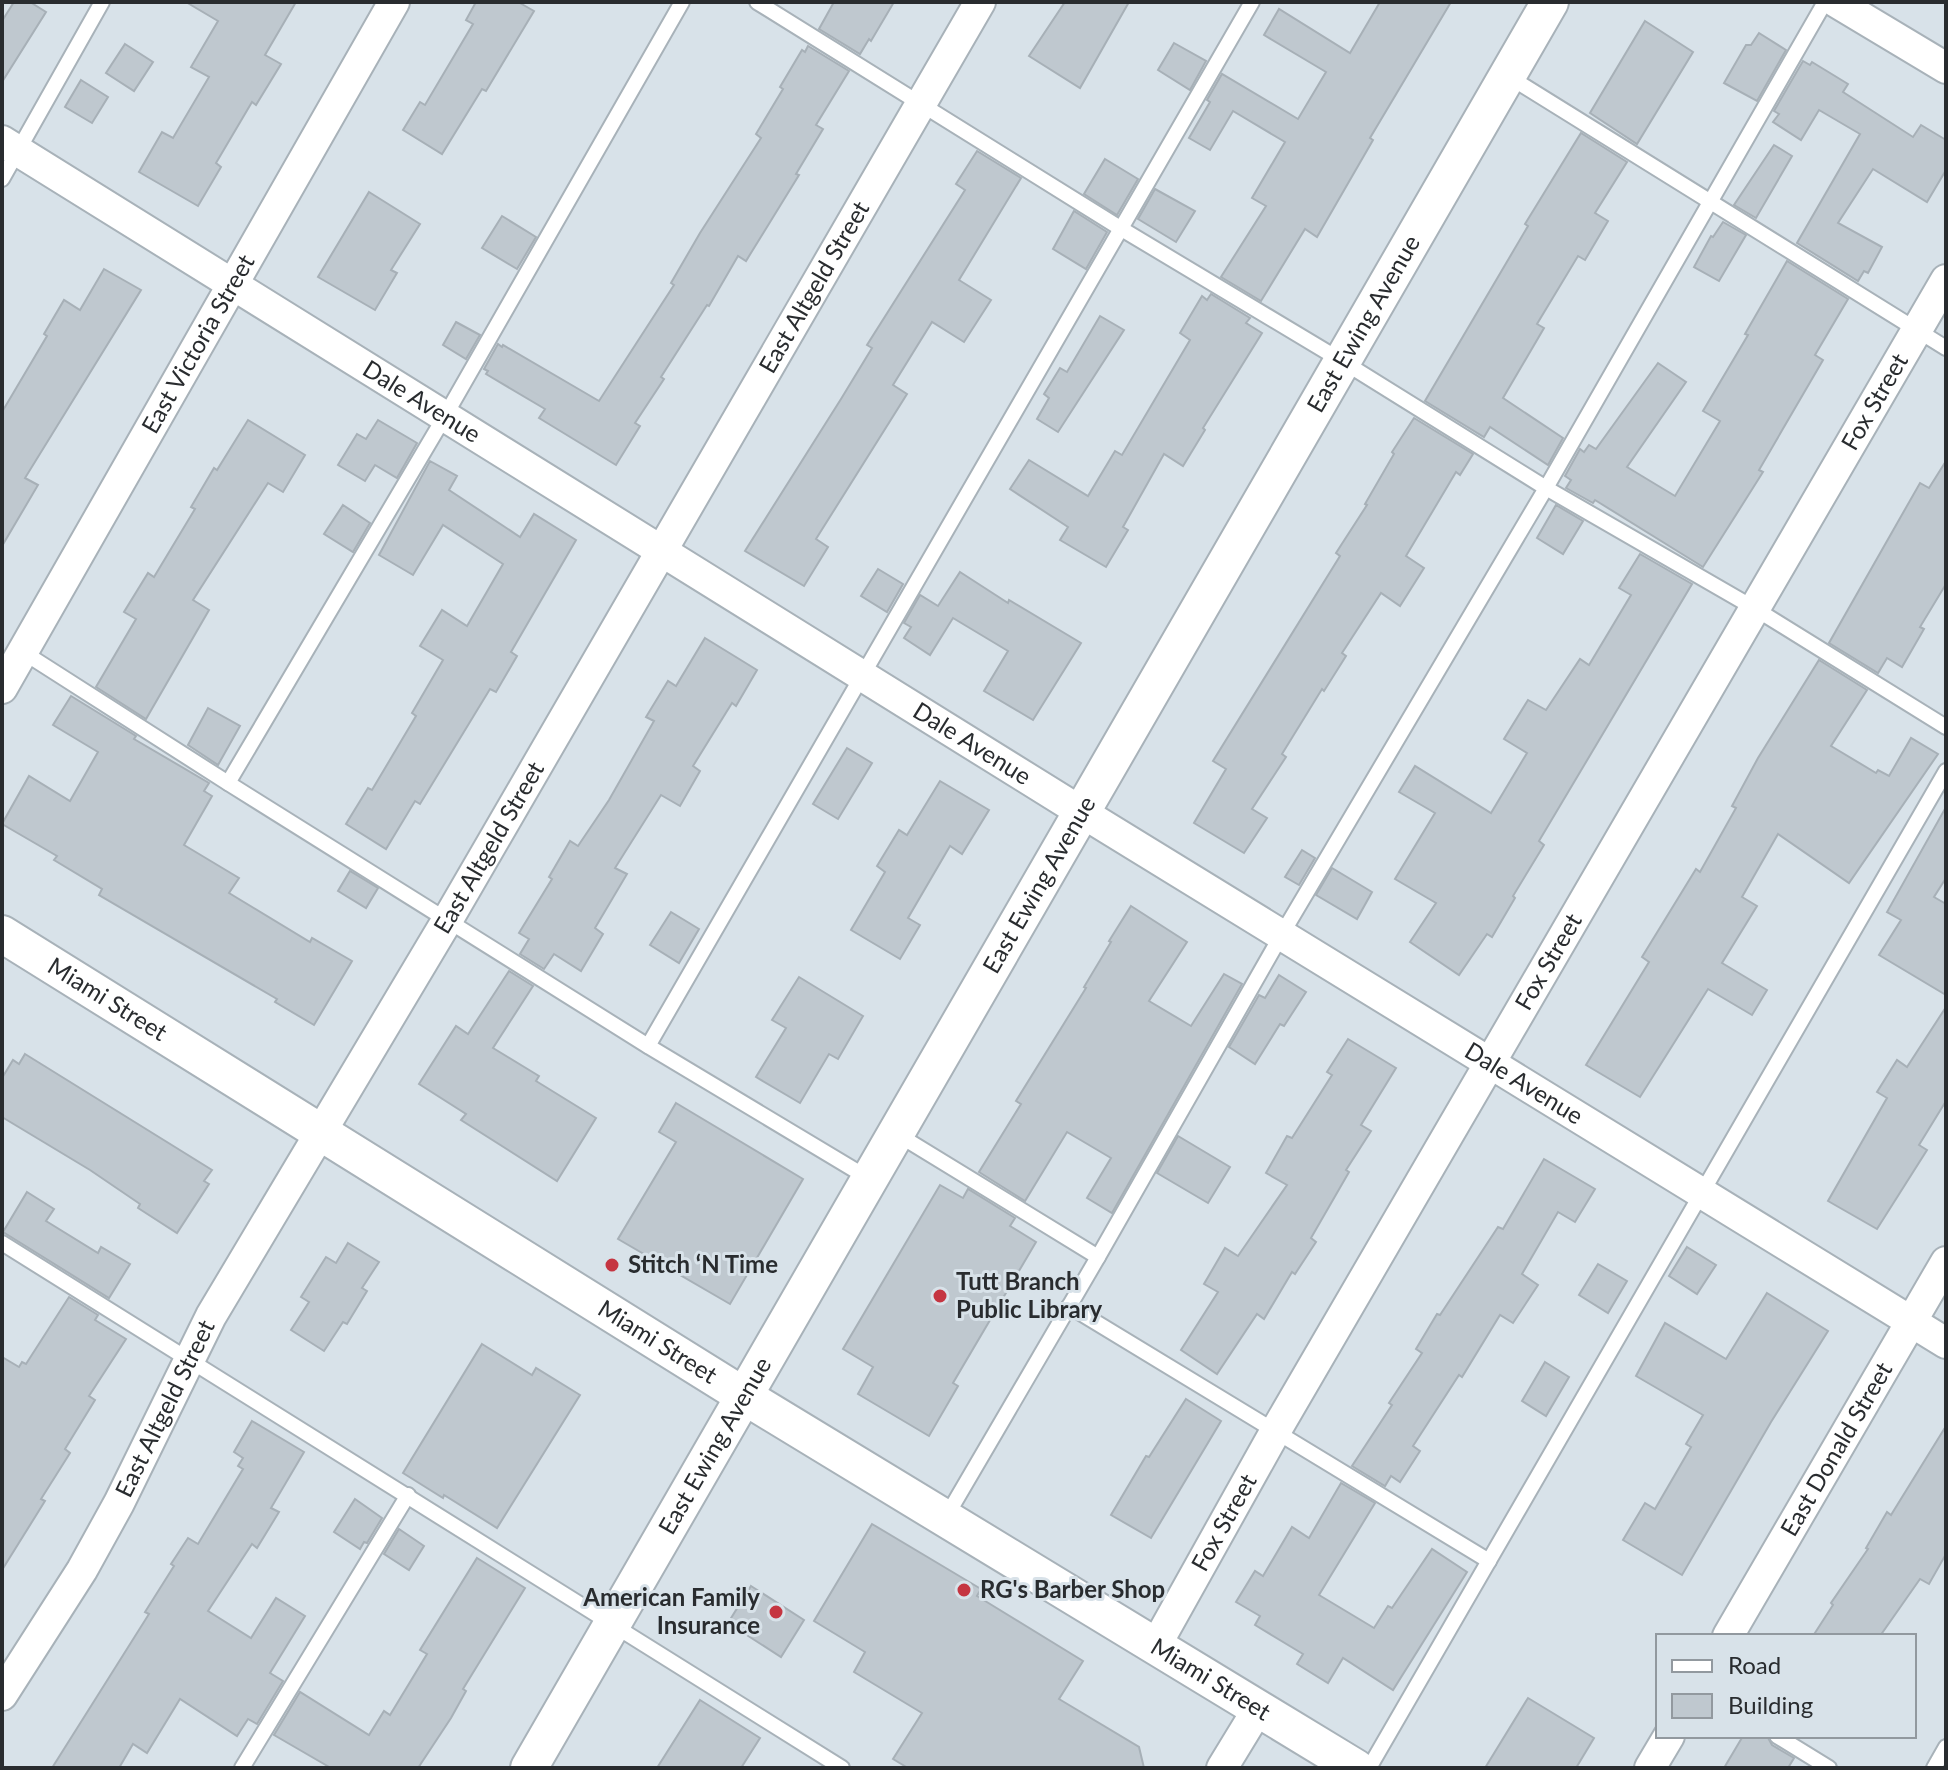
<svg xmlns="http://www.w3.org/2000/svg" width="1948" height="1770" font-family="Lato,sans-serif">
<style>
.building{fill:#bfc8cf;stroke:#a7b0b7;stroke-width:2}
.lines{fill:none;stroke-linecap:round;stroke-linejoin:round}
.service-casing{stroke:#a8b2b9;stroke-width:18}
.minor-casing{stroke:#a8b2b9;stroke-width:34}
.tertiary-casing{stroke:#a8b2b9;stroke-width:40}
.service{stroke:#fff;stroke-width:14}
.minor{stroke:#fff;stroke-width:30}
.tertiary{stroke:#fff;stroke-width:36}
.poi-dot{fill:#c53541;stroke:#d8e2e9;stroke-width:3}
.labels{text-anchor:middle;stroke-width:6;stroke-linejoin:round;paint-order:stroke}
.street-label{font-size:24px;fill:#292c2f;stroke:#d8e2e9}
.poi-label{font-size:24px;font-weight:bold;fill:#292c2f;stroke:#d8e2e9;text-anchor:start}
</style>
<rect width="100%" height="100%" fill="#d8e2e9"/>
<g class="building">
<polygon points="14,2 30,2 46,12 2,82 2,21"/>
<polygon points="186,2 296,2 265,55 281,64 256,105 252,102 216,163 221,167 198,206 139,172 162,132 173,138 209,77 191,67 218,21"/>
<polygon points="476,2 518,2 534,11 486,91 482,89 442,154 403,130 420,102 425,105 473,24 466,20"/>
<polygon points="834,2 894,2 871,41 869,39 860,54 819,29"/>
<polygon points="1065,2 1129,2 1080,88 1029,56"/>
<polygon points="1380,2 1451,2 1370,138 1373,140 1317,237 1305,229 1261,301 1221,277 1266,206 1252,198 1285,142 1233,111 1210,150 1189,138 1210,102 1207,100 1222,74 1298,119 1326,72 1264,35 1279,9 1350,53"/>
<polygon points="1645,21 1693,52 1637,144 1590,113"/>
<polygon points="1759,33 1786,50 1757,101 1724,83 1746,45 1751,45"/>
<polygon points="1174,43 1206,61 1190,90 1158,70"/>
<polygon points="125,44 153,62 134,91 106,73"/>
<polygon points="808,46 849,71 816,125 823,129 796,174 799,175 746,261 738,256 709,306 707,305 661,377 664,379 635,423 640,426 616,465 539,418 545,409 486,374 488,371 484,369 498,344 502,347 503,345 599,401 674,285 671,283 700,233 761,138 756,134 783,89 780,87 802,50 805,52"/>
<polygon points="1803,61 1810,65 1812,62 1848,84 1843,92 1913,137 1921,125 1946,140 1946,170 1927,202 1873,169 1838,223 1882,247 1868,273 1864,271 1858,281 1797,243 1860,134 1819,110 1801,140 1773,122 1779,114 1774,111"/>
<polygon points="81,80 108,97 92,123 65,107"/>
<polygon points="1581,133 1627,162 1595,213 1608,221 1585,260 1578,256 1537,324 1544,328 1503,398 1563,438 1548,465 1490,427 1484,437 1425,401 1528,226 1525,224"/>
<polygon points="1774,145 1792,156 1756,218 1734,205"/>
<polygon points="977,151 1021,178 959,280 991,300 964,342 932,322 893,385 907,394 816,539 828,547 804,586 745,551 841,399 872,348 867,345 965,190 956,184"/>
<polygon points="1105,159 1138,179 1117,215 1084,194"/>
<polygon points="1155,189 1195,211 1176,242 1138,219"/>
<polygon points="369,192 420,224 391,270 397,273 375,310 318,277"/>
<polygon points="1074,211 1107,232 1086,269 1053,249"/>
<polygon points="502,216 536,237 517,269 482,248"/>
<polygon points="1723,222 1746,235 1719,281 1694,267 1711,236 1713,237"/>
<polygon points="1787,261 1848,299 1815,355 1823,360 1759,470 1763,472 1703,567 1595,500 1593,503 1566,488 1571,480 1565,476 1580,449 1584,452 1589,445 1596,449 1658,363 1686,382 1627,467 1675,496 1720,421 1703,411 1748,335 1745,334"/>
<polygon points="104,269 141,290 25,478 38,485 2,546 2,412 47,336 44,334 64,300 80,310"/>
<polygon points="1211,294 1250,318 1246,323 1262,333 1203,428 1205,430 1183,466 1164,454 1123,527 1128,530 1106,567 1060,540 1068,527 1010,489 1029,460 1088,496 1115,451 1122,455 1190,340 1180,333 1202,296 1207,300"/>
<polygon points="1100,316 1124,330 1058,432 1037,419 1049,398 1044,394 1060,368 1067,372"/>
<polygon points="456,322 480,335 466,359 443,345"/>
<polygon points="1414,418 1473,454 1460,475 1456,472 1406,556 1424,568 1400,606 1381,593 1342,653 1346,656 1324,691 1322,689 1282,754 1286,757 1252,809 1267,818 1244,853 1194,823 1226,769 1213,761 1340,556 1336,553 1367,505 1365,504 1394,454 1392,452"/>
<polygon points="248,420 305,455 283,492 268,483 193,600 209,610 146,719 96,687 136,619 124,612 148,573 154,577 195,509 191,507 214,468 217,470"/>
<polygon points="378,420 417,443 397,478 375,465 365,481 338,465 357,434 366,439"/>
<polygon points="430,461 457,476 449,490 520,537 534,514 576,540 511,652 517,656 496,692 490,689 420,804 415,801 386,849 346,824 368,788 372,790 416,716 412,713 443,660 420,646 442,610 467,626 503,564 443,525 413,575 379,555"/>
<polygon points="1946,461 1946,584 1920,627 1924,629 1902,667 1887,658 1878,673 1829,643 1920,483 1929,488"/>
<polygon points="343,505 370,523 353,552 324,534"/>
<polygon points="1556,505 1583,521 1563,554 1537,538"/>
<polygon points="1640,554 1692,584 1539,841 1544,845 1513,896 1515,898 1492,937 1487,934 1459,975 1410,942 1436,903 1395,879 1435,813 1399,792 1415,766 1491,813 1527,753 1504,739 1528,700 1546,710 1580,659 1589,665 1631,595 1619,588"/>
<polygon points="878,569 903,584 887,612 861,596"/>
<polygon points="960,572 1008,603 1009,600 1081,643 1033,720 984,691 1008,651 953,618 930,655 904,638 911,627 904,623 920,595 938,606"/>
<polygon points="705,638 757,670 736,706 732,703 693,766 700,771 680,806 661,795 615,868 627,874 595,928 603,934 581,971 554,954 544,969 520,954 529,939 519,933 552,879 549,877 570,841 578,846 609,800 654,721 646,717 668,681 676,686"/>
<polygon points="1819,660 1867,690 1831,746 1876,773 1878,770 1889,776 1911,738 1938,754 1849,883 1778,834 1742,897 1757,906 1722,963 1767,990 1752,1015 1708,989 1640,1097 1586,1065 1649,962 1642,957 1696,869 1700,872 1736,808 1732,806 1758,758"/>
<polygon points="71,696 136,736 134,739 209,783 204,791 212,796 184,845 239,878 229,893 310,942 312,938 352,961 314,1025 275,1002 277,999 99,895 102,889 54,860 57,856 2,824 29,776 70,801 98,752 53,725"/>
<polygon points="208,708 240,726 218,765 188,745"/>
<polygon points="847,748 872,763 838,819 813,804"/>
<polygon points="940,781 989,810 962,854 950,846 908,918 920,925 900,959 851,930 885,872 877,866 899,830 907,835"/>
<polygon points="1946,807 1946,878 1934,897 1946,904 1946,995 1879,955 1901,920 1887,912"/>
<polygon points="1302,850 1315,858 1299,885 1285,877"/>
<polygon points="1332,868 1372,892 1357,919 1316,895"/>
<polygon points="350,871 378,888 366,908 338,891"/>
<polygon points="1131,906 1187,942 1149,1001 1191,1026 1224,974 1242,984 1112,1213 1087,1198 1111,1158 1067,1132 1025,1201 979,1172 1021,1104 1016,1101 1086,988 1084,987 1111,942 1109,941"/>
<polygon points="671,912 699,929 679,963 650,945"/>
<polygon points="509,971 533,986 493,1048 539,1076 536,1081 596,1118 557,1181 461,1120 466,1114 419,1084 456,1026 468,1034"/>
<polygon points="1279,975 1306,992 1284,1026 1280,1024 1255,1064 1229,1047 1259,995 1265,998"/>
<polygon points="799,977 863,1016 838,1059 829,1054 800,1103 756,1077 786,1028 772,1020"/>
<polygon points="1946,1007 1946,1101 1919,1145 1927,1150 1877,1229 1828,1201 1887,1098 1877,1092 1897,1060 1907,1067"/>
<polygon points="1348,1039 1396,1068 1361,1125 1371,1131 1346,1170 1349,1172 1311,1238 1316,1242 1295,1274 1292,1272 1264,1319 1257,1314 1217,1374 1181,1350 1218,1292 1204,1284 1225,1248 1238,1256 1287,1185 1266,1173 1287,1136 1292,1138 1332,1075 1327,1072"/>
<polygon points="25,1054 212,1170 204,1181 209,1184 177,1233 138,1208 140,1204 90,1170 2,1117 2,1078 13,1060 19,1064"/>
<polygon points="676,1103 803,1179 730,1304 618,1239 676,1142 659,1132"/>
<polygon points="1178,1136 1230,1167 1208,1203 1157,1173"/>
<polygon points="1544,1159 1595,1189 1575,1222 1558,1212 1522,1274 1538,1285 1513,1323 1500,1315 1462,1377 1459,1375 1413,1446 1420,1451 1400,1482 1391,1476 1385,1486 1352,1466 1392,1405 1389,1403 1422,1353 1416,1349 1437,1314 1440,1315 1498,1227 1503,1229"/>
<polygon points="940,1185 963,1198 968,1189 1015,1218 1010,1226 1036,1242 953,1383 958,1386 929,1436 858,1394 873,1367 843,1349"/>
<polygon points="27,1192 54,1209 46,1221 98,1253 101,1247 130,1264 109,1298 3,1232"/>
<polygon points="348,1243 379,1262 362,1288 367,1291 347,1324 343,1322 324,1351 291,1330 309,1302 301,1297 326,1257 336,1263"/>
<polygon points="1687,1247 1716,1265 1697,1294 1669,1276"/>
<polygon points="1598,1264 1627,1281 1608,1313 1579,1295"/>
<polygon points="1767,1293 1828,1331 1771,1422 1682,1575 1623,1540 1645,1503 1655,1509 1691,1447 1686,1444 1703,1415 1636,1376 1665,1323 1726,1359"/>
<polygon points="69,1297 98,1315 95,1320 126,1339 89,1396 95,1400 65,1449 70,1453 41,1499 45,1501 2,1570 2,1357 19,1367 22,1362 26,1364"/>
<polygon points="482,1344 532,1375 536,1368 580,1395 497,1528 444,1495 443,1498 403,1473"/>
<polygon points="1545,1362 1569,1377 1546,1416 1522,1401"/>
<polygon points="1186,1399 1221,1421 1151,1538 1111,1515 1146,1456 1149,1457"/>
<polygon points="252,1421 304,1452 271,1508 279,1512 257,1548 252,1544 208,1611 251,1638 276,1598 305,1616 270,1673 283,1681 257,1724 248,1719 237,1736 180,1699 147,1753 133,1744 119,1768 52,1768 149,1614 145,1612 174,1566 171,1564 188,1538 198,1544 243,1469 238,1466 243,1458 234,1452"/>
<polygon points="1946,1426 1946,1554 1929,1584 1920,1579 1880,1636 1813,1636 1833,1605 1831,1603 1868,1549 1866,1548 1887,1512 1891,1515"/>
<polygon points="1341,1483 1375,1503 1319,1595 1374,1628 1388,1606 1392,1608 1432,1549 1467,1572 1393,1690 1343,1658 1328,1683 1297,1664 1303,1654 1255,1625 1260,1616 1236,1602 1255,1571 1263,1576 1292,1527 1309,1538"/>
<polygon points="355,1499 382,1518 367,1543 364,1542 360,1549 334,1532"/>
<polygon points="872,1524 981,1589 977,1596 1083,1661 1059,1699 1139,1747 1144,1768 908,1768 893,1759 922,1713 854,1672 865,1652 814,1621"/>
<polygon points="399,1529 424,1546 409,1570 384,1554"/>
<polygon points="477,1558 525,1588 463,1689 466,1691 451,1718 418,1768 331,1768 274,1735 300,1692 369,1735 384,1711 390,1715 427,1654 420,1650"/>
<polygon points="751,1586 804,1620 781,1657 728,1623"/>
<polygon points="1528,1698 1594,1738 1576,1768 1485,1768"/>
<polygon points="700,1700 760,1738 741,1768 657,1768"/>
<polygon points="1743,1736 1767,1736 1772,1745 1794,1758 1788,1768 1724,1768"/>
</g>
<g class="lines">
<g class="service-casing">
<g id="service">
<polyline points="757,2 1120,228 1342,361 1546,488 1754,608 1946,727"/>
<polyline points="1508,76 1946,348"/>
<polyline points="2,179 102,2"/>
<polyline points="23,652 228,783 648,1046 868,1178"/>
<polyline points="228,783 445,416 682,2"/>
<polyline points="648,1046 1252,2"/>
<polyline points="897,1134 1098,1257"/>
<polyline points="2,1243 842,1768"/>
<polyline points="1069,1306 1489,1561"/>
<polyline points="946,1517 1098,1257 1282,934 1546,488 1825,2"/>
<polyline points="1777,1736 1829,1768"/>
<polyline points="242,1768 408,1495"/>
<polyline points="1369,1768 1946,771"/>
<polyline points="1934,1768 1946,1747"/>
</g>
</g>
<g class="minor-casing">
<g id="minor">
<polyline points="1836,2 1946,68"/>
<path id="s1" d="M 2,141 L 1083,813 L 1946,1343"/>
<path id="s2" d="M 2,688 L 394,2"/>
<path id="s3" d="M 1728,1636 L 1946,1262"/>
<path id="s4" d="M 1156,1645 L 1275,1432 L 1946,280"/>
<path id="s5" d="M 2,1695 L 82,1570 L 119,1503 L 211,1316 L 448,919 L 980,2"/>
<polyline points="1222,1768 1258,1709"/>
<polyline points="1650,1768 1669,1736"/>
</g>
</g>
<g class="tertiary-casing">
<g id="tertiary">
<path id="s6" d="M 2,934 L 744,1396 L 1356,1768"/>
<path id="s7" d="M 529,1768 L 1550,2"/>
</g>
</g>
<use href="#service" class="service"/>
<use href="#minor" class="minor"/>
<use href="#tertiary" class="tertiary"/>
</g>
<g class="poi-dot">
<circle cx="612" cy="1265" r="8"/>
<circle cx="940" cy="1296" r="8"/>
<circle cx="964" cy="1590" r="8"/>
<circle cx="776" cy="1612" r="8"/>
</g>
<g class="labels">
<g class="street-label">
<text dy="8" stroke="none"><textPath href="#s5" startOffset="1626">East Altgeld Street</textPath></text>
<text dy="8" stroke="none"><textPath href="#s7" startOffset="1668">East Ewing Avenue</textPath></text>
<text dy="8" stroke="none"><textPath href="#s2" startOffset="396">East Victoria Street</textPath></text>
<text dy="8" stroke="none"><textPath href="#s4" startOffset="1436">Fox Street</textPath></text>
<text dy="8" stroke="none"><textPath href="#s1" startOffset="494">Dale Avenue</textPath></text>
<text dy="8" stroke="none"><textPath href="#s1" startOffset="1142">Dale Avenue</textPath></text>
<text dy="8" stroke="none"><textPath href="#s5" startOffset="978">East Altgeld Street</textPath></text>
<text dy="8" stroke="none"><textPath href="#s7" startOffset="1020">East Ewing Avenue</textPath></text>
<text dy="8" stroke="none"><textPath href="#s4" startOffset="788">Fox Street</textPath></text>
<text dy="8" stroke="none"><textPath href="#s6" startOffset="124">Miami Street</textPath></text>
<text dy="8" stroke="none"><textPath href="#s1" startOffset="1790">Dale Avenue</textPath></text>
<text dy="8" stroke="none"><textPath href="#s6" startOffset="772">Miami Street</textPath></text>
<text dy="8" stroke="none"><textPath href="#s5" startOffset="330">East Altgeld Street</textPath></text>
<text dy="8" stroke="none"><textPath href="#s7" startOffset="372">East Ewing Avenue</textPath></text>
<text dy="8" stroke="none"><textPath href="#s3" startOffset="216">East Donald Street</textPath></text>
<text dy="8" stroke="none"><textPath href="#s4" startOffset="140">Fox Street</textPath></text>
<text dy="8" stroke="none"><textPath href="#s6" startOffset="1420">Miami Street</textPath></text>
</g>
<g class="poi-label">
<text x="628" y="1273">Stitch ‘N Time</text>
<text x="956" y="1290">Tutt Branch<tspan x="956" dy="28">Public Library</tspan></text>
<text x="980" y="1598">RG's Barber Shop</text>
<text x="760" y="1606" text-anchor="end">American Family<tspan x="760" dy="28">Insurance</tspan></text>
</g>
</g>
<rect width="1948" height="1770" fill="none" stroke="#292c2f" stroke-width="8"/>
<rect x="1656" y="1634" width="260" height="104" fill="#d8e2e9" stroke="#92999f" stroke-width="2"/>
<rect x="1672" y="1660" width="40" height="12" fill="#ffffff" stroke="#92999f" stroke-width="2"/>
<text x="1728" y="1674" font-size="24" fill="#292c2f">Road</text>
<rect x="1672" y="1694" width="40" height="24" fill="#bfc8cf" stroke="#92999f" stroke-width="2"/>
<text x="1728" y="1714" font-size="24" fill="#292c2f">Building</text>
</svg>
